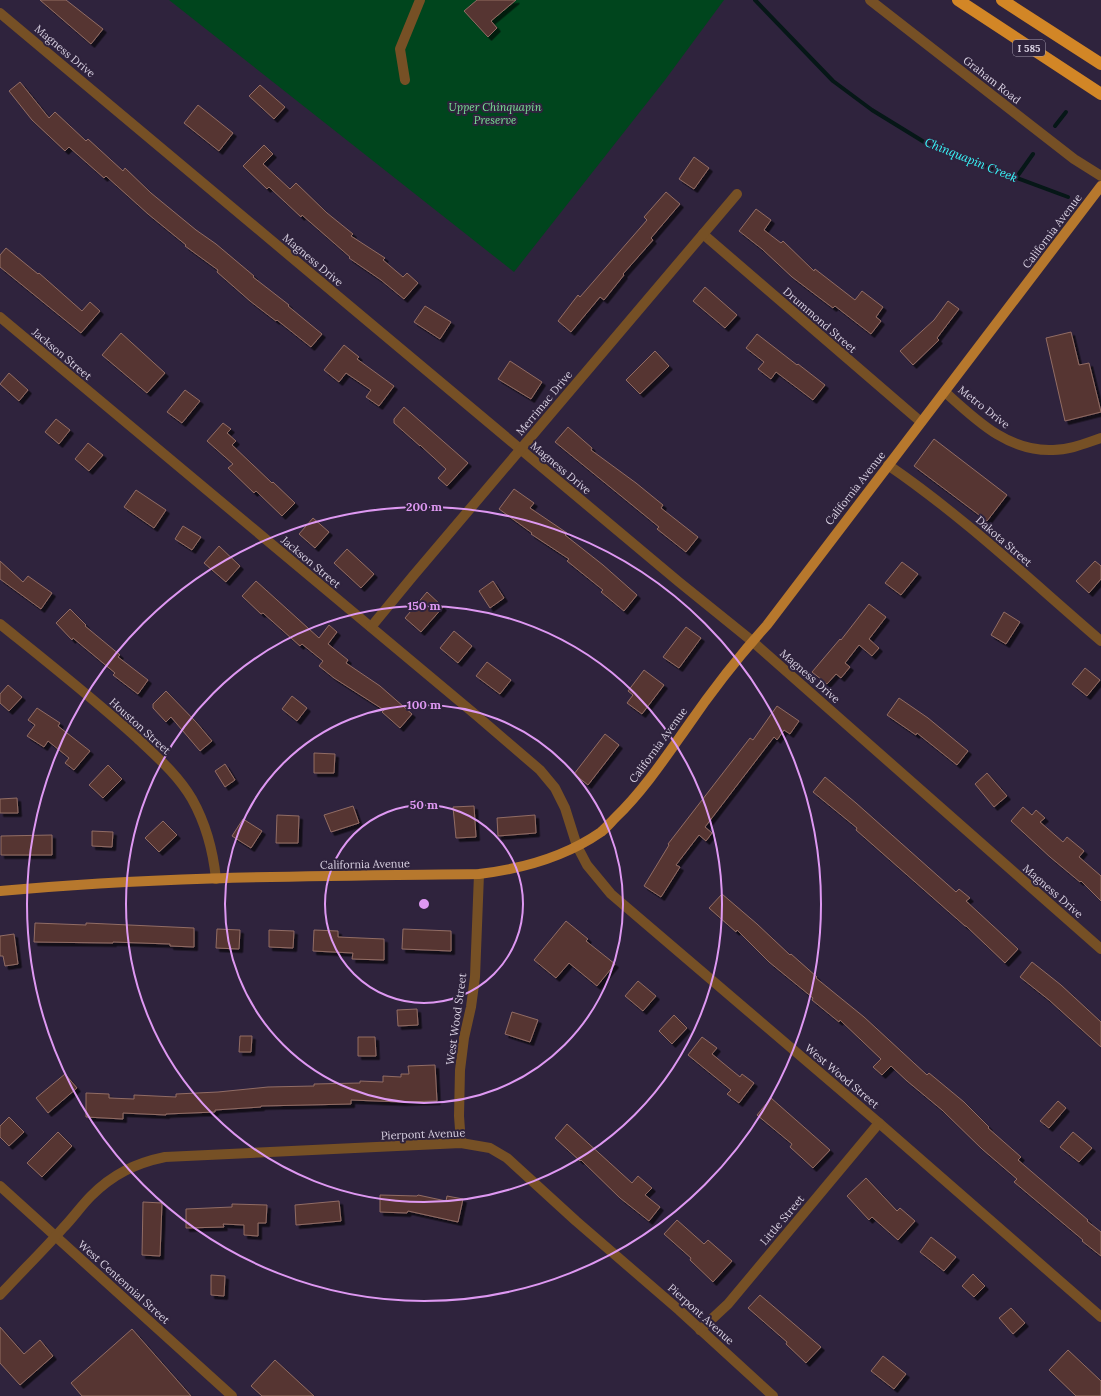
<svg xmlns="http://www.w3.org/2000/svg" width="1101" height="1396" font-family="Lora,serif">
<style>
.green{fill:#00451d}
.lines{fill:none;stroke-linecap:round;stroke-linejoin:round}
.stream{stroke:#061717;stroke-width:4}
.building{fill:#573630;stroke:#916c65;filter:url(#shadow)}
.minor{stroke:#765025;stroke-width:10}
.major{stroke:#b7782d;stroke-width:10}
.highway{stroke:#d28626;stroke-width:12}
.ring{fill:none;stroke:#de98f2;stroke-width:2}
.labels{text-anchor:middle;stroke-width:4;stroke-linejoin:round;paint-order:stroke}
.shield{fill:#2f233d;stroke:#a69db0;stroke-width:1}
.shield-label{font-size:10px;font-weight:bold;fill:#d9d1e2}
.street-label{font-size:11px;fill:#d9d1e2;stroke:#2f233d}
.park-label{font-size:11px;font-style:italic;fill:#7be297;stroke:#2f233d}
.water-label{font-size:12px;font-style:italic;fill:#39fafd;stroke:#2f233d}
.centre{fill:#de98f2;stroke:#2f233d;stroke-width:2}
.ring-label{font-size:12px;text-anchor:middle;font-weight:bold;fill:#de98f2;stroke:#2f233d;stroke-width:4;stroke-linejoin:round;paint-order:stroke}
</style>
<defs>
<filter id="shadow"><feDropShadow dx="3.5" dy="3.5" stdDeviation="0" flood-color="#0009"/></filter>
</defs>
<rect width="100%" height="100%" fill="#2f233d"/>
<polygon class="green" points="169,0 724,0 665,80 514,272"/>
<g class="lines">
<g class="stream">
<polyline points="755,0 833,81 872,110 929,145 1068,197"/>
<polyline points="1055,126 1066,112"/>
<polyline points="1016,178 1033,154"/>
</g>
</g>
<g class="building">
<polygon points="40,0 66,0 103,29 91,44"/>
<polygon points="477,0 516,0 491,21 497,28 488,37 464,11"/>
<polygon points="20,82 49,118 55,112 86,141 88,139 123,171 125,168 151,193 196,230 216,244 254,276 253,277 289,305 288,306 322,334 311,347 277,320 276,321 250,301 217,272 218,270 185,246 186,245 148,214 106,176 104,178 69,147 65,151 32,120 9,91"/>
<polygon points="260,85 285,107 274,119 249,96"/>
<polygon points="198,105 233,133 219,151 184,123"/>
<polygon points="264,145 273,154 263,164 290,189 296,183 327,213 353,234 351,236 385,258 383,260 403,277 407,273 418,283 404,299 381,280 349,258 350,257 302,215 301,217 269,187 267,189 243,166"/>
<polygon points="694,157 709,168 694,189 679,179"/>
<polygon points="666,192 680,204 651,238 653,240 623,274 624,275 604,300 600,297 571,332 558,321 578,295 580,297 647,220 644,217"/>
<polygon points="756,209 771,220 764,230 781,243 783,241 814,271 815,269 855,300 862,291 883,307 876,317 881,321 871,334 835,306 833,308 792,277 762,249 739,231"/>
<polygon points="6,248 38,274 39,273 82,311 90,302 100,311 81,333 0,267 0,255"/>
<polygon points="705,287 737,315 725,328 693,301"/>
<polygon points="948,301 959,309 937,338 939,340 913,365 900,351 934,320"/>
<polygon points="425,306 451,322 440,339 414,322"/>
<polygon points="1071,332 1079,365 1089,363 1101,412 1065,421 1046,338"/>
<polygon points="121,333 165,373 147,393 102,355"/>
<polygon points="757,334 797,365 798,364 825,385 813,400 776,372 771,379 758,369 764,362 746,348"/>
<polygon points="344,345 359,357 357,359 394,386 379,406 366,397 371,390 346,373 339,382 324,370"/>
<polygon points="655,351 669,366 640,394 626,380"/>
<polygon points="510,361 542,382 531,399 498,379"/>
<polygon points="9,373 28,390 19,401 0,384"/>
<polygon points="185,390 200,401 182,423 167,412"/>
<polygon points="404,407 468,463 447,486 438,478 446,469 420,445 420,446 394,423 394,419"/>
<polygon points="56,419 70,430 59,444 45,432"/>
<polygon points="223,423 231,429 227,433 236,441 232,445 272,483 273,482 295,503 282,516 256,491 254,493 228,468 233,464 207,441"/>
<polygon points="568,427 592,448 591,450 636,483 663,505 661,508 698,537 686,552 657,529 659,527 555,442"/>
<polygon points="934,439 1007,495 987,521 914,466"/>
<polygon points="88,443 103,455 89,471 75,459"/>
<polygon points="514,489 534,503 530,508 567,533 565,535 603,565 637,595 624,611 601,592 603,590 567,561 569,559 531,534 532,533 499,509"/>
<polygon points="136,490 166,510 154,528 124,507"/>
<polygon points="313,518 329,532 315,548 299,534"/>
<polygon points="183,526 201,537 192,550 175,539"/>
<polygon points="219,546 240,566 226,582 204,563"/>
<polygon points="347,549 374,574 361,588 334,563"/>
<polygon points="0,561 23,582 28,576 52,593 41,609 0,579"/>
<polygon points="1095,561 1101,566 1101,579 1089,593 1076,581"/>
<polygon points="902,562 918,574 901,595 885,583"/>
<polygon points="256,581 319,638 329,625 337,632 328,644 348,660 346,663 380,686 412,714 400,728 382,712 384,710 334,678 319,666 323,661 302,644 300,646 263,613 261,614 242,596"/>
<polygon points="493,581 504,598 490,608 479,591"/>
<polygon points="427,592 443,607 421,632 405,618"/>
<polygon points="869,604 886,617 869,639 879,648 872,656 859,645 845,663 850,667 841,678 836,674 827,684 812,672 840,639 841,640"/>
<polygon points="70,609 86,625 85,626 120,655 118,657 148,680 138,694 113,675 115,673 73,638 72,640 56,623"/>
<polygon points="1004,612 1020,622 1006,644 991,635"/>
<polygon points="686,627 701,638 679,668 663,657"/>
<polygon points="454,631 472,646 458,663 440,648"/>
<polygon points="487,662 511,680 500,694 476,676"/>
<polygon points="1085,668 1100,680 1087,696 1072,684"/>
<polygon points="644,670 664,685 642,714 627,703 633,695 628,691"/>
<polygon points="8,685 22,697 9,711 0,703 0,694"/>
<polygon points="166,691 196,722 212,741 200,751 171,717 166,722 153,708 153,704"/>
<polygon points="292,696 307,708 297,721 282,709"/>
<polygon points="899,698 928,718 968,751 957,765 917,733 916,735 887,715"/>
<polygon points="777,706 799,721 790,734 784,730 777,740 774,737 705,827 712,833 706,841 699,835 676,865 680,867 661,897 644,886 669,845 668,844 750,738 753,740"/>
<polygon points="37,708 60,723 58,726 90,751 74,770 65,763 69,758 48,741 44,747 27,736 35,725 28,720"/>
<polygon points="605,734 619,745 588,785 574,774"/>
<polygon points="314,753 335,754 334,773 314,773"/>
<polygon points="225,764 235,780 225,787 215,771"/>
<polygon points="108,765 122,779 103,798 89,785"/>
<polygon points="987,773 1007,796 994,807 975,784"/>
<polygon points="825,777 856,803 956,892 959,889 970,898 966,901 1018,949 1005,963 966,926 965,926 856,830 857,828 813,792"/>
<polygon points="17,798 18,813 0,813 0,799"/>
<polygon points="353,806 359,823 331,832 324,815"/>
<polygon points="474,806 476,837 456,838 453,807"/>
<polygon points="1023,807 1032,815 1036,810 1045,818 1040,822 1063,842 1067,837 1084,851 1079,857 1101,876 1101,901 1081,881 1080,882 1050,857 1011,821"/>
<polygon points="277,815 299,816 298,843 276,843"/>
<polygon points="535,815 536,833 498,836 497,818"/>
<polygon points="243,819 262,831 251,848 232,836"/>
<polygon points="163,821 177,835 159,852 145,838"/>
<polygon points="92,831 113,832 112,847 92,846"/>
<polygon points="52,835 52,855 1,855 1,836"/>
<polygon points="722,894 757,924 790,955 791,954 817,977 816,978 864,1017 927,1075 929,1073 964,1102 989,1127 988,1128 1021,1157 1018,1160 1088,1220 1087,1221 1101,1232 1101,1256 1082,1241 1083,1240 1014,1182 1017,1179 982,1149 942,1110 907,1081 891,1066 882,1075 873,1067 881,1059 840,1020 839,1022 812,1000 813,998 769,962 737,930 736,932 709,908"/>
<polygon points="566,921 588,939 586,941 615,964 597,986 569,963 556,978 534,960"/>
<polygon points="35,923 86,925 86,923 194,928 194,947 170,946 170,944 113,942 113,943 34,942"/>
<polygon points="217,929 240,930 239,949 216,948"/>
<polygon points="403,929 451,931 451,951 402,949"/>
<polygon points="269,930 294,931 293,948 269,947"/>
<polygon points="314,930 338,931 338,937 384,939 384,960 352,959 353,953 313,951"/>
<polygon points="14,934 18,964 5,966 3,956 0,956 0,936"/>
<polygon points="1032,962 1061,985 1101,1022 1101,1047 1049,1000 1020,977"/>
<polygon points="638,981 656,996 643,1011 625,996"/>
<polygon points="417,1009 418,1025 398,1026 397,1010"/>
<polygon points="512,1012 538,1020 530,1042 505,1034"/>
<polygon points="674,1015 687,1028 672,1044 659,1031"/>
<polygon points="240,1036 252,1036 251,1052 239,1052"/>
<polygon points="358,1037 375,1037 376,1056 358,1056"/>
<polygon points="702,1037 717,1048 712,1054 740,1077 742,1074 754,1083 739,1103 727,1094 731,1090 688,1055"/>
<polygon points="435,1065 437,1101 402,1102 351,1100 351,1104 261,1106 261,1107 215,1110 215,1112 166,1114 166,1115 123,1113 123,1119 86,1117 86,1093 109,1094 109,1098 134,1099 134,1095 176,1097 176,1094 218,1092 268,1087 314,1086 314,1084 360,1083 360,1081 383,1082 383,1076 401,1077 401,1074 409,1074 408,1066"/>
<polygon points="65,1074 77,1088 48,1113 36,1098"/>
<polygon points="771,1098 830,1150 813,1168 790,1147 792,1144 757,1115"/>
<polygon points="1058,1101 1066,1108 1049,1128 1040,1121"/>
<polygon points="9,1117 24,1132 9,1146 0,1137 0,1126"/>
<polygon points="567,1124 632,1183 638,1176 652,1188 645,1195 660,1207 649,1221 620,1198 581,1160 580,1161 555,1138"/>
<polygon points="58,1132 72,1146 42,1177 27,1163"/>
<polygon points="1073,1132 1092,1148 1079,1162 1060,1147"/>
<polygon points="866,1178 897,1211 900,1208 915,1221 898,1240 872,1217 869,1220 847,1196"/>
<polygon points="380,1195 417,1196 418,1195 446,1201 447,1196 463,1199 458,1222 408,1211 407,1213 380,1212"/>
<polygon points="339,1201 341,1221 296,1225 295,1205"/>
<polygon points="143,1202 162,1203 160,1256 142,1255"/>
<polygon points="232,1204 267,1205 266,1223 258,1223 258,1236 244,1235 244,1225 223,1224 224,1227 186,1228 186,1209 232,1207"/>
<polygon points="677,1220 704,1244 708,1240 732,1261 713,1282 690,1260 691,1258 664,1234"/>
<polygon points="931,1237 956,1257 944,1271 920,1252"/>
<polygon points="973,1274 985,1286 974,1297 962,1286"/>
<polygon points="211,1275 225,1276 224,1296 211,1295"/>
<polygon points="760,1295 821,1347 806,1363 786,1344 787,1342 748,1308"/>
<polygon points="1011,1308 1025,1323 1013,1334 999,1318"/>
<polygon points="0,1327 24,1354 40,1340 53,1356 20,1385 0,1363"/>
<polygon points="132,1329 191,1396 82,1396 71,1383"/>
<polygon points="1068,1350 1101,1381 1101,1396 1076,1396 1049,1370"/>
<polygon points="883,1356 906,1374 894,1389 871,1371"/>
<polygon points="275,1360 314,1396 262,1396 251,1386"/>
</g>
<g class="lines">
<g class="minor">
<polyline points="870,0 1074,159 1101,176"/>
<polyline points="0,13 679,582 752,641 1101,949"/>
<polyline points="405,80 400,49 420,0"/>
<polyline points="703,234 921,422"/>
<polyline points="0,317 476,715 540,770 555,788 565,808 577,846 587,865 611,894 879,1123 1101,1317"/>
<path d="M 945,392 C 976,420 1008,452 1053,450 C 1070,450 1086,443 1101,438"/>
<path d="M 888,465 C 964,517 1031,581 1101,641"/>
<path d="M 0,624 C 46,661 93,698 137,738 C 157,757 178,775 192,799 C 206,824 213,850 216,879"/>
<polyline points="371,627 413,576 737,194"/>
<polyline points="461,1143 459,1116 460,1070 464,1038 471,1007 475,977 479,874"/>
<polyline points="0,1186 232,1396"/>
<path d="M 0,1295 C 21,1272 43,1251 63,1228 C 73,1218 81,1206 91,1196 C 113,1174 136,1163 165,1157 L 461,1143 L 490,1148 L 507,1158 L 576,1221 L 679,1310 L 773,1396"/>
<polyline points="700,1330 728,1304 879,1123"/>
</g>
<path class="major" d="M 0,891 C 159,876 319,876 479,874 C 521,869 565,857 601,832 C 606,828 611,822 616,817 C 643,791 665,758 687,727 C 711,692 738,657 767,625 L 1101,186"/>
<g class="highway">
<polyline points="958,0 1101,94"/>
<polyline points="1002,0 1101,64"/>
</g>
</g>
<g class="ring">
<circle cx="424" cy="904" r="99"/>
<circle cx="424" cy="904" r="199"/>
<circle cx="424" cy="904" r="298"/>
<circle cx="424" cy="904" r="397"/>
</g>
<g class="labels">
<rect class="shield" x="1013" y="40" width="32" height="16" rx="3"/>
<g class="shield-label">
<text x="1029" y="52">I 585</text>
</g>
<g class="street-label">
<text transform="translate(65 51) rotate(40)" y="4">Magness Drive</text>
<text transform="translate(992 80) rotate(38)" y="4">Graham Road</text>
<text transform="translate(1052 231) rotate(-53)" y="4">California Avenue</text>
<text transform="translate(313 260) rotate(40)" y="4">Magness Drive</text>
<text transform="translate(820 320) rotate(41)" y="4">Drummond Street</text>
<text transform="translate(62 354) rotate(40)" y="4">Jackson Street</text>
<text transform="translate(544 403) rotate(-50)" y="4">Merrimac Drive</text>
<text transform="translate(984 407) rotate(38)" y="4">Metro Drive</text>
<text transform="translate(561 468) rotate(40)" y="4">Magness Drive</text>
<text transform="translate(855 488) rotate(-52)" y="4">California Avenue</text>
<text transform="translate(1004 541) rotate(41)" y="4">Dakota Street</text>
<text transform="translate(311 562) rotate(40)" y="4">Jackson Street</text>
<text transform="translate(810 676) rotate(41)" y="4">Magness Drive</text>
<text transform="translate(140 726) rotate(42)" y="4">Houston Street</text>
<text transform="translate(658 745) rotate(-54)" y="4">California Avenue</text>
<text transform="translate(365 864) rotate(-1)" y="4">California Avenue</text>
<text transform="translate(1053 891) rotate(41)" y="4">Magness Drive</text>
<text transform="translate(456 1019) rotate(-82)" y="4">West Wood Street</text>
<text transform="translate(842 1076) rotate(40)" y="4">West Wood Street</text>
<text transform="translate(423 1134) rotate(-2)" y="4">Pierpont Avenue</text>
<text transform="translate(782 1220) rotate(-50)" y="4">Little Street</text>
<text transform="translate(124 1282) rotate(42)" y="4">West Centennial Street</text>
<text transform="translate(701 1314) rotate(42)" y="4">Pierpont Avenue</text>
</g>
<g class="park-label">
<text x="495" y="111">Upper Chinquapin<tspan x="495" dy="13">Preserve</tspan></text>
</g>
<g class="water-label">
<text transform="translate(971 160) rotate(22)" y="4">Chinquapin Creek</text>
</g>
</g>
<circle cx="424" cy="904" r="6" class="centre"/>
<g class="ring-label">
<text x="424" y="511">200 m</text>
<text x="424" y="610">150 m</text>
<text x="424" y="709">100 m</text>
<text x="424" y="809">50 m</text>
</g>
</svg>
